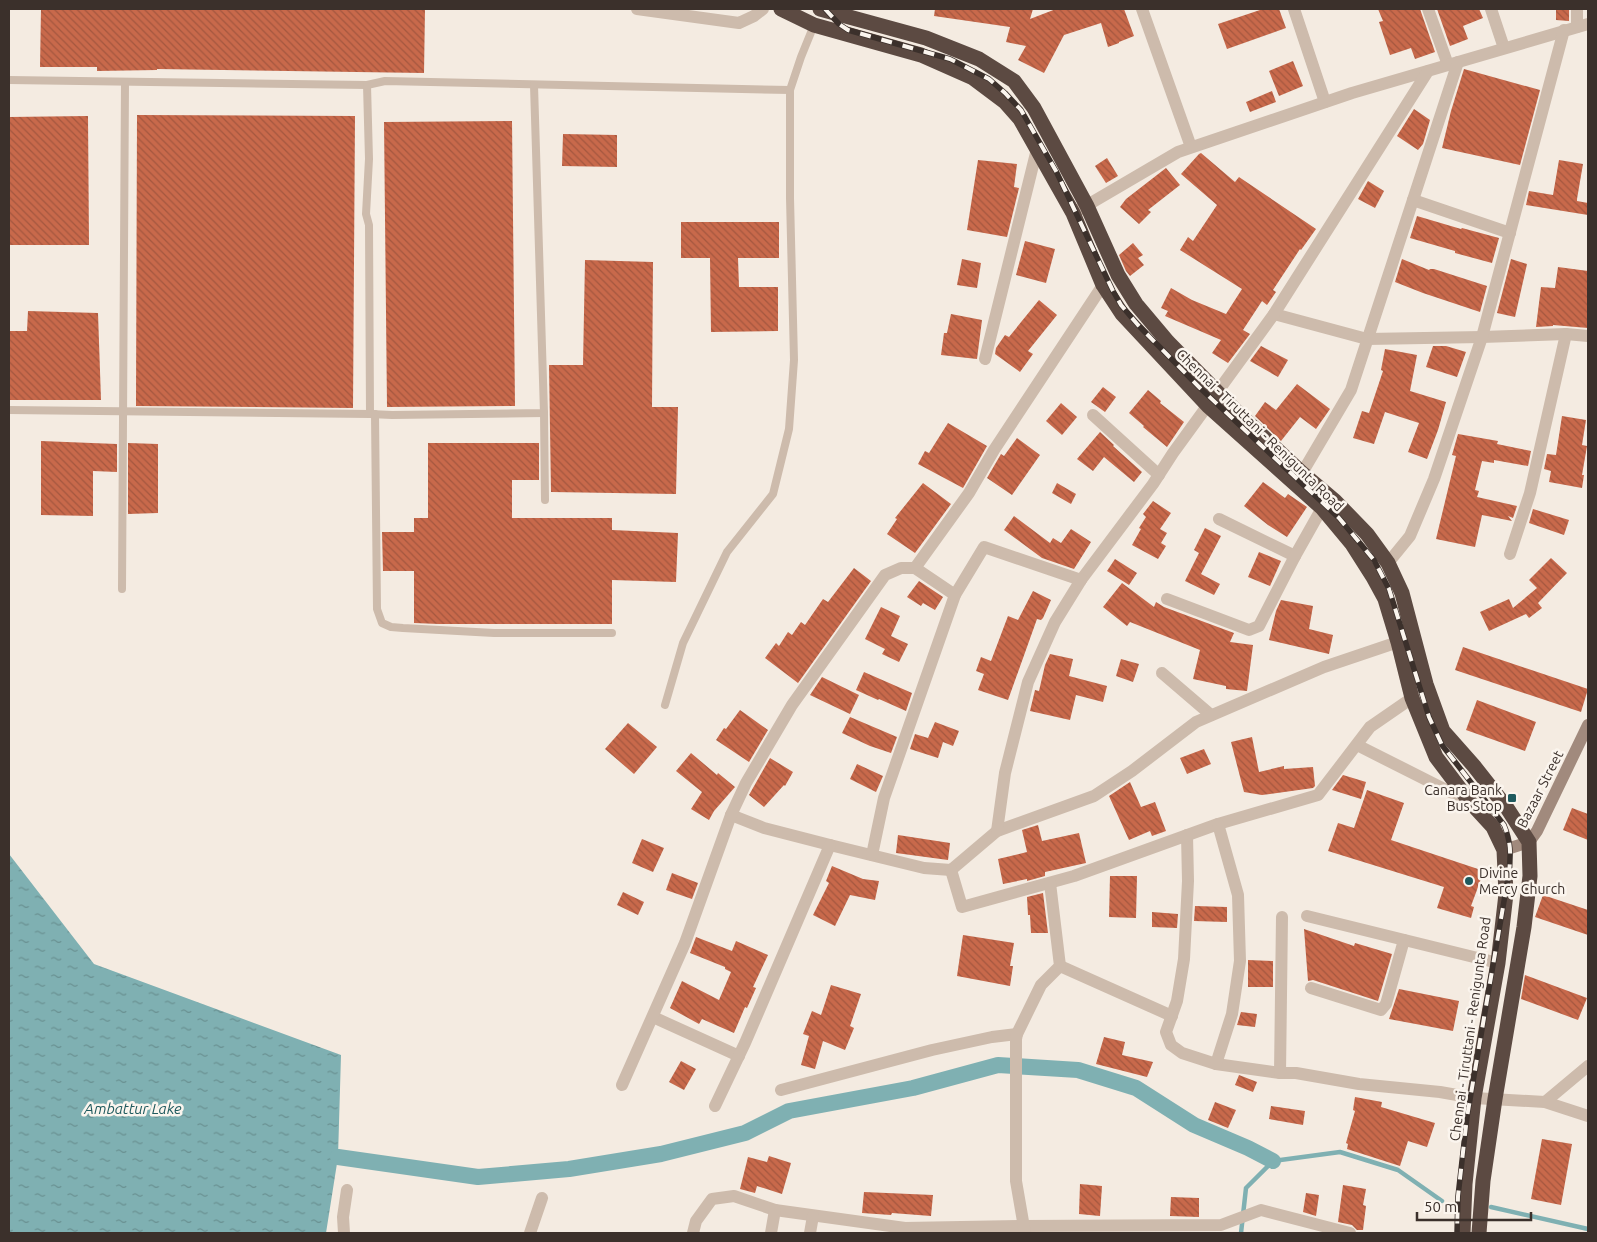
<svg xmlns="http://www.w3.org/2000/svg" width="1597" height="1242" font-family="Ubuntu,sans-serif">
<style>
.water{fill:url(#water-ripples)}
.lines{fill:none;stroke-linecap:round;stroke-linejoin:round}
.stream{stroke:#7fb0b2;stroke-width:4.5}
.canal{stroke:#7fb0b2;stroke-width:16}
.building{fill:url(#building-back-hatch)}
.lane{stroke:#cdbbac;stroke-width:8}
.street{stroke:#cdbbac;stroke-width:12}
.secondary{stroke:#a18a7d;stroke-width:12}
.highway{stroke:#5c4a42;stroke-width:15}
.rail-casing{stroke:#3b302b;stroke-width:5.5}
.rail{stroke:#fbf5ee;stroke-width:4;stroke-dasharray:11;stroke-linecap:butt}
.poi-dot{fill:#1f5a5e;stroke:#fbf5ee;stroke-width:2}
.labels{text-anchor:middle;stroke-width:5;stroke-linejoin:round;paint-order:stroke}
.street-label{font-size:14px;fill:#3b302b;stroke:#fbf5ee}
.poi-label{font-size:14px;fill:#3b302b;stroke:#fbf5ee;text-anchor:end}
.water-label{font-size:15px;font-style:italic;fill:#1f5a5e;stroke:#fbf5ee}
</style>
<defs>
<pattern id="water-ripples" width="26" height="14" patternUnits="userSpaceOnUse" patternTransform="scale(1.25)"><rect width="26" height="14" fill="#7fb0b2"/><path d="M2 4q2-2 4 0t4 0M15 11q2-2 4 0t4 0" fill="none" stroke="#699091"/></pattern>
<pattern id="building-back-hatch" width="6" height="6" patternUnits="userSpaceOnUse" patternTransform="scale(1.25)"><rect width="6" height="6" fill="#c8694b"/><path d="M-1 5l2 2M0 0l6 6M5-1l2 2" fill="none" stroke="#a4573f"/></pattern>
</defs>
<rect width="100%" height="100%" fill="#f4ebe1"/>
<polygon class="water" points="9,854 94,964 341,1055 338,1157 326,1233 9,1233"/>
<g class="lines">
<g class="stream">
<polyline points="1491,1207 1588,1229"/>
<polyline points="1241,1233 1246,1188 1273,1161 1340,1152 1398,1170 1442,1201"/>
</g>
<polyline class="canal" points="338,1157 478,1177 569,1169 661,1154 745,1133 789,1111 913,1088 998,1065 1078,1070 1136,1088 1194,1125 1248,1148 1273,1161"/>
</g>
<g class="building">
<polygon points="41,9 425,9 424,73 157,69 157,70 97,71 97,67 40,67"/>
<polygon points="935,9 1033,9 1030,19 1056,9 1124,9 1134,36 1119,42 1119,43 1108,47 1101,23 1064,35 1044,73 1018,60 1026,46 1006,42 1010,27 934,16"/>
<polygon points="1263,9 1279,9 1286,28 1227,49 1218,24"/>
<polygon points="1378,9 1420,9 1435,52 1415,59 1411,48 1390,55 1379,22 1383,21"/>
<polygon points="1437,9 1479,9 1483,18 1463,26 1468,39 1450,46"/>
<polygon points="1556,9 1569,9 1569,21 1556,20"/>
<polygon points="1293,61 1303,86 1279,96 1269,71"/>
<polygon points="1464,69 1540,90 1520,165 1442,148 1451,111"/>
<polygon points="1272,91 1276,102 1250,112 1246,102"/>
<polygon points="1414,109 1430,120 1423,144 1418,150 1397,136"/>
<polygon points="137,115 355,116 353,408 136,406"/>
<polygon points="88,116 89,245 9,245 9,117"/>
<polygon points="512,121 515,406 387,407 384,122"/>
<polygon points="563,134 617,135 617,167 562,166"/>
<polygon points="1201,153 1235,182 1239,177 1316,229 1301,250 1300,249 1273,290 1276,292 1267,305 1262,301 1243,330 1250,334 1228,363 1212,353 1221,340 1165,316 1168,311 1161,308 1171,288 1192,300 1226,314 1242,289 1180,250 1188,237 1193,241 1217,205 1181,174 1199,154"/>
<polygon points="1107,158 1118,176 1106,183 1095,166"/>
<polygon points="978,160 1017,164 1014,187 1019,188 1007,237 967,230"/>
<polygon points="1559,160 1583,164 1577,199 1577,201 1588,203 1588,215 1526,205 1529,191 1553,195"/>
<polygon points="1166,168 1180,185 1148,210 1151,212 1139,224 1120,207 1126,199"/>
<polygon points="1368,181 1384,191 1375,208 1358,199"/>
<polygon points="1417,216 1461,229 1462,228 1499,238 1492,263 1455,253 1455,251 1410,238"/>
<polygon points="681,222 779,222 779,258 738,258 739,287 778,287 778,331 711,332 710,258 681,258"/>
<polygon points="1025,241 1055,249 1046,283 1016,275"/>
<polygon points="1133,243 1143,255 1138,258 1144,265 1130,276 1126,271 1119,255"/>
<polygon points="962,259 981,263 977,288 957,285"/>
<polygon points="1402,259 1429,270 1430,269 1434,269 1487,286 1480,312 1423,293 1395,282"/>
<polygon points="1511,259 1527,264 1515,317 1497,313"/>
<polygon points="585,260 653,262 652,407 678,407 676,494 551,492 549,365 583,365"/>
<polygon points="1558,267 1588,271 1588,328 1553,325 1553,326 1536,327 1541,287 1555,288"/>
<polygon points="1039,300 1057,315 1028,351 1033,354 1020,372 995,354 996,348 1005,335 1009,337"/>
<polygon points="28,311 98,313 101,400 9,400 9,331 27,331"/>
<polygon points="951,314 982,320 977,359 941,355 944,333 947,333"/>
<polygon points="1261,346 1288,360 1278,377 1250,361"/>
<polygon points="1433,346 1446,346 1466,352 1457,377 1426,367"/>
<polygon points="1385,349 1417,355 1410,391 1446,402 1438,430 1427,459 1408,452 1419,423 1385,412 1374,444 1353,438 1362,411 1369,413 1383,371 1381,370"/>
<polygon points="1297,384 1330,409 1316,429 1300,417 1281,441 1255,416 1265,402 1276,410"/>
<polygon points="1103,387 1116,397 1105,412 1091,402"/>
<polygon points="1148,390 1161,401 1160,403 1184,422 1167,447 1143,427 1144,426 1129,413"/>
<polygon points="1061,403 1077,417 1062,435 1046,421"/>
<polygon points="1562,416 1586,420 1582,445 1587,446 1582,475 1584,475 1582,488 1549,482 1551,471 1544,469 1547,454 1556,455"/>
<polygon points="948,423 987,446 963,488 918,464 925,451 929,453"/>
<polygon points="1100,432 1114,445 1113,446 1142,472 1134,482 1104,457 1093,471 1077,459"/>
<polygon points="1458,434 1498,441 1497,444 1531,451 1528,466 1494,460 1494,463 1482,461 1475,490 1479,491 1477,497 1517,506 1513,518 1508,516 1512,521 1482,515 1475,547 1436,539 1456,456 1452,455"/>
<polygon points="1017,438 1040,455 1012,495 987,478 1001,454 1004,456"/>
<polygon points="41,441 117,444 117,472 93,471 93,516 41,515"/>
<polygon points="128,443 158,444 158,513 128,514"/>
<polygon points="428,443 539,443 539,480 512,480 512,518 612,518 612,530 678,533 676,582 612,580 612,624 439,624 414,623 414,571 383,571 382,532 414,532 414,518 428,518"/>
<polygon points="1263,482 1285,498 1288,494 1307,507 1287,537 1268,525 1244,506"/>
<polygon points="923,483 951,504 915,553 887,534 897,519 895,518"/>
<polygon points="1057,483 1076,494 1071,504 1052,493"/>
<polygon points="1153,501 1171,513 1160,529 1167,533 1161,543 1166,546 1158,559 1132,545 1141,529 1139,528 1146,517 1143,514"/>
<polygon points="1533,509 1569,520 1564,535 1529,523"/>
<polygon points="1014,516 1050,543 1053,538 1061,543 1071,529 1091,542 1074,569 1042,558 1004,530"/>
<polygon points="1205,528 1221,536 1201,574 1220,584 1214,595 1185,581 1199,553 1194,550"/>
<polygon points="1259,552 1281,561 1270,586 1248,577"/>
<polygon points="1551,558 1567,573 1538,603 1542,608 1529,618 1526,614 1489,631 1480,612 1509,599 1513,608 1537,588 1529,580"/>
<polygon points="1115,559 1137,573 1129,585 1107,571"/>
<polygon points="854,568 871,581 798,683 765,658 776,643 779,646 788,632 792,635 801,622 805,625 823,599 828,602"/>
<polygon points="919,581 943,597 935,610 923,603 921,606 907,597"/>
<polygon points="1122,583 1154,607 1156,602 1164,607 1234,633 1230,642 1253,645 1247,691 1226,689 1226,686 1193,679 1200,650 1130,622 1127,626 1103,607"/>
<polygon points="1033,591 1051,600 1043,618 1041,620 1037,619 1008,700 978,690 984,674 976,671 981,657 991,661 1008,616 1018,620"/>
<polygon points="1281,600 1313,606 1309,629 1333,635 1329,654 1269,640 1276,611"/>
<polygon points="881,607 900,616 891,636 908,644 899,662 882,654 885,649 865,639"/>
<polygon points="1463,647 1588,689 1581,712 1455,670"/>
<polygon points="1050,654 1073,659 1069,676 1107,686 1103,702 1076,695 1070,720 1030,711 1035,690 1039,691 1045,665"/>
<polygon points="1121,659 1139,664 1133,682 1116,676"/>
<polygon points="864,672 912,693 906,711 879,699 878,700 856,690"/>
<polygon points="822,677 859,695 850,714 810,695"/>
<polygon points="1477,700 1536,722 1525,751 1466,730"/>
<polygon points="740,710 768,730 749,762 716,740 724,728 726,729"/>
<polygon points="850,717 897,737 891,753 870,746 842,733"/>
<polygon points="935,722 959,731 953,746 943,742 938,758 910,749 915,734 928,738"/>
<polygon points="628,723 657,747 634,774 605,749"/>
<polygon points="1252,737 1259,772 1284,766 1284,769 1313,767 1315,786 1313,788 1262,795 1244,792 1231,742"/>
<polygon points="1204,749 1211,764 1187,774 1180,758"/>
<polygon points="691,753 717,775 718,773 735,787 714,811 709,820 691,809 702,792 676,771"/>
<polygon points="770,758 793,772 785,786 784,785 764,807 749,795"/>
<polygon points="857,764 883,776 876,792 850,779"/>
<polygon points="1343,775 1366,782 1361,799 1332,790"/>
<polygon points="1130,782 1141,807 1155,802 1166,831 1152,836 1150,831 1129,840 1109,796"/>
<polygon points="1367,790 1404,803 1391,840 1484,871 1471,906 1474,907 1471,918 1437,908 1444,887 1328,851 1338,823 1354,828"/>
<polygon points="1572,808 1588,814 1588,840 1563,830"/>
<polygon points="1038,825 1042,841 1079,833 1086,863 1045,872 1045,876 1027,881 1027,879 1003,884 998,859 1027,852 1022,830"/>
<polygon points="898,835 950,843 948,860 896,853"/>
<polygon points="642,839 664,848 653,872 632,863"/>
<polygon points="832,866 863,879 879,881 875,900 850,895 835,926 813,915 829,883 826,881"/>
<polygon points="672,873 698,883 692,899 666,890"/>
<polygon points="1110,876 1137,876 1136,918 1109,917"/>
<polygon points="623,892 644,902 638,915 617,905"/>
<polygon points="1043,893 1048,933 1031,933 1030,915 1028,915 1027,897"/>
<polygon points="1543,895 1588,910 1588,935 1535,917"/>
<polygon points="1195,906 1227,907 1227,922 1194,921"/>
<polygon points="1152,912 1178,914 1177,928 1152,927"/>
<polygon points="1304,929 1354,946 1355,943 1392,954 1378,1001 1313,980 1308,981"/>
<polygon points="963,935 1014,943 1010,966 1013,966 1010,986 957,976"/>
<polygon points="696,937 732,951 736,941 768,955 753,987 756,988 747,1008 745,1007 734,1033 702,1019 699,1024 670,1008 682,981 719,1000 731,972 725,969 725,967 690,953"/>
<polygon points="1248,960 1273,961 1273,987 1248,987"/>
<polygon points="1525,975 1587,998 1578,1020 1521,999"/>
<polygon points="831,985 861,994 850,1026 854,1028 845,1050 823,1041 815,1069 801,1065 809,1036 803,1034 812,1011 821,1015"/>
<polygon points="1399,989 1459,1001 1453,1031 1389,1019"/>
<polygon points="1241,1012 1257,1014 1255,1027 1237,1025"/>
<polygon points="1104,1037 1125,1042 1122,1055 1153,1062 1147,1077 1096,1064"/>
<polygon points="681,1061 696,1069 684,1090 669,1082"/>
<polygon points="1239,1075 1257,1082 1253,1092 1235,1085"/>
<polygon points="1355,1097 1382,1102 1381,1107 1435,1123 1427,1147 1408,1141 1400,1166 1347,1149 1348,1144 1346,1143 1355,1111 1353,1110"/>
<polygon points="1215,1102 1236,1110 1228,1128 1208,1120"/>
<polygon points="1271,1106 1305,1111 1303,1125 1269,1119"/>
<polygon points="1542,1139 1572,1144 1561,1205 1531,1199"/>
<polygon points="769,1156 791,1163 782,1194 757,1186 755,1193 740,1189 748,1157 767,1162"/>
<polygon points="1080,1184 1102,1186 1100,1216 1079,1214"/>
<polygon points="1343,1185 1366,1189 1363,1205 1366,1206 1363,1230 1357,1230 1352,1225 1338,1222"/>
<polygon points="864,1192 933,1195 931,1216 892,1213 891,1215 862,1213"/>
<polygon points="1306,1193 1319,1195 1316,1216 1303,1212"/>
<polygon points="1171,1197 1199,1198 1199,1217 1170,1216"/>
</g>
<g class="lines">
<g class="lane">
<polyline points="9,80 367,85 385,81 790,90"/>
<polyline points="367,85 369,159 366,214 369,225 370,414 392,415 544,413 534,85"/>
<polyline points="9,410 370,414"/>
<polyline points="544,413 545,500"/>
<polyline points="375,414 377,609 382,623 391,627 403,628 494,633 612,633"/>
<polyline points="122,589 125,82"/>
<polyline points="665,705 683,643 727,552 773,494 789,429 794,360 790,198 790,90 801,57 814,25"/>
</g>
<g class="street">
<polyline points="637,9 739,23 754,16 763,9"/>
<polyline points="1142,9 1191,147"/>
<polyline points="1294,9 1325,102"/>
<polyline points="1428,9 1448,65"/>
<polyline points="1491,9 1504,48"/>
<polyline points="1577,27 1577,9"/>
<polyline points="1413,200 1510,233"/>
<polyline points="1079,210 1178,152 1352,93 1588,24"/>
<polyline points="1274,314 1367,339 1482,337 1566,334 1588,336"/>
<polyline points="985,359 1037,149"/>
<polyline points="1093,415 1159,475"/>
<polyline points="1302,473 1351,390 1458,62"/>
<polyline points="1219,519 1295,556"/>
<polyline points="1510,554 1530,493 1566,334"/>
<polyline points="1388,563 1410,536 1434,479 1482,337 1564,30"/>
<polyline points="915,568 969,493 994,450 1103,285"/>
<polyline points="1167,599 1249,630 1259,626 1295,556 1322,508"/>
<polyline points="1162,673 1211,715"/>
<polyline points="1357,745 1470,802"/>
<polyline points="731,815 764,828 830,845 924,868 951,870 997,831 1094,796 1132,771 1196,722 1324,667 1398,642"/>
<polyline points="997,831 1005,773 1028,682 1055,622 1081,580 1153,484 1173,453 1274,314 1428,71"/>
<polyline points="1187,835 1188,881 1184,959 1177,1001 1166,1032 1171,1045 1182,1053 1216,1064 1280,1073 1296,1073 1359,1084 1440,1092 1474,1098 1545,1102 1588,1116"/>
<polyline points="872,855 884,798 955,595 984,547 1081,580"/>
<polyline points="951,870 962,907 1074,876 1218,824 1318,795 1370,727 1412,698"/>
<polyline points="1307,916 1498,963"/>
<polyline points="1060,966 1172,1016"/>
<polyline points="1311,988 1381,1010 1386,1004 1404,940"/>
<polyline points="653,1017 739,1056"/>
<polyline points="1216,1064 1232,1014 1240,961 1238,895 1218,824"/>
<polyline points="1280,1073 1282,917"/>
<polyline points="622,1085 685,943 731,815 746,783 792,705 885,575 901,568 915,568 955,595"/>
<polyline points="781,1090 932,1050 992,1037 1017,1034"/>
<polyline points="1545,1102 1588,1066"/>
<polyline points="715,1106 745,1043 830,845"/>
<polyline points="344,1233 343,1217 347,1190"/>
<polyline points="530,1233 542,1198"/>
<polyline points="693,1233 696,1221 712,1199 734,1196 775,1210 905,1228 1023,1226 1221,1225 1261,1210 1350,1233"/>
<polyline points="771,1233 775,1210"/>
<polyline points="810,1233 813,1216"/>
<polyline points="1025,1233 1016,1181 1016,1039 1017,1034 1041,985 1060,966 1050,883"/>
</g>
<polyline class="secondary" points="1504,850 1529,842 1537,831 1588,725"/>
<g class="highway">
<polyline points="781,9 814,25 921,55 973,78 1005,102 1020,119 1073,213 1103,285 1122,314 1208,406 1322,508 1352,544 1373,577 1385,599 1398,642 1412,698 1436,757 1470,802 1493,827 1504,850 1506,894 1498,963 1474,1098 1465,1184 1463,1233"/>
<polyline points="820,9 926,38 979,59 1014,81 1034,108 1087,206 1118,275 1136,304 1168,342 1237,412 1302,473 1335,501 1367,534 1388,563 1402,593 1426,684 1443,731 1474,766 1507,808 1529,842 1530,876 1524,927 1495,1099 1483,1181 1479,1233"/>
</g>
<g class="rail-casing">
<path id="rail" d="M 825,9 L 839,24 L 848,30 L 950,59 L 989,79 L 1005,93 L 1021,110 L 1056,171 L 1113,291 L 1121,305 L 1138,325 L 1200,388 L 1339,518 L 1374,560 L 1389,589 L 1429,717 L 1442,745 L 1504,825 C 1511,842 1511,854 1509,872 L 1467,1117 L 1458,1196 L 1457,1233"/>
</g>
<use href="#rail" class="rail"/>
</g>
<g class="poi-dot">
<rect x="1507" y="793" width="10" height="10" rx="2.5"/>
<circle cx="1469" cy="881" r="5"/>
</g>
<g class="labels">
<g class="street-label">
<text transform="translate(1260 430) rotate(44)" y="5">Chennai - Tiruttani - Renigunta Road</text>
<text transform="translate(1540 789) rotate(-63)" y="5">Bazaar Street</text>
<text transform="translate(1470 1029) rotate(-82)" y="5">Chennai - Tiruttani - Renigunta Road</text>
</g>
<g class="poi-label">
<text x="1502" y="795">Canara Bank<tspan x="1502" dy="16">Bus Stop</tspan></text>
<text x="1479" y="878" text-anchor="start">Divine<tspan x="1479" dy="16">Mercy Church</tspan></text>
</g>
<g class="water-label">
<text x="133" y="1114">Ambattur Lake</text>
</g>
</g>
<rect width="1597" height="1242" fill="none" stroke="#3b302b" stroke-width="20"/>
<path d="M1417 1212v8h114v-8" fill="none" stroke="#3b302b" stroke-width="2.5"/>
<text x="1424" y="1212" font-size="15" fill="#3b302b" stroke="#fbf5ee" stroke-width="4" paint-order="stroke">50 m</text>
</svg>
